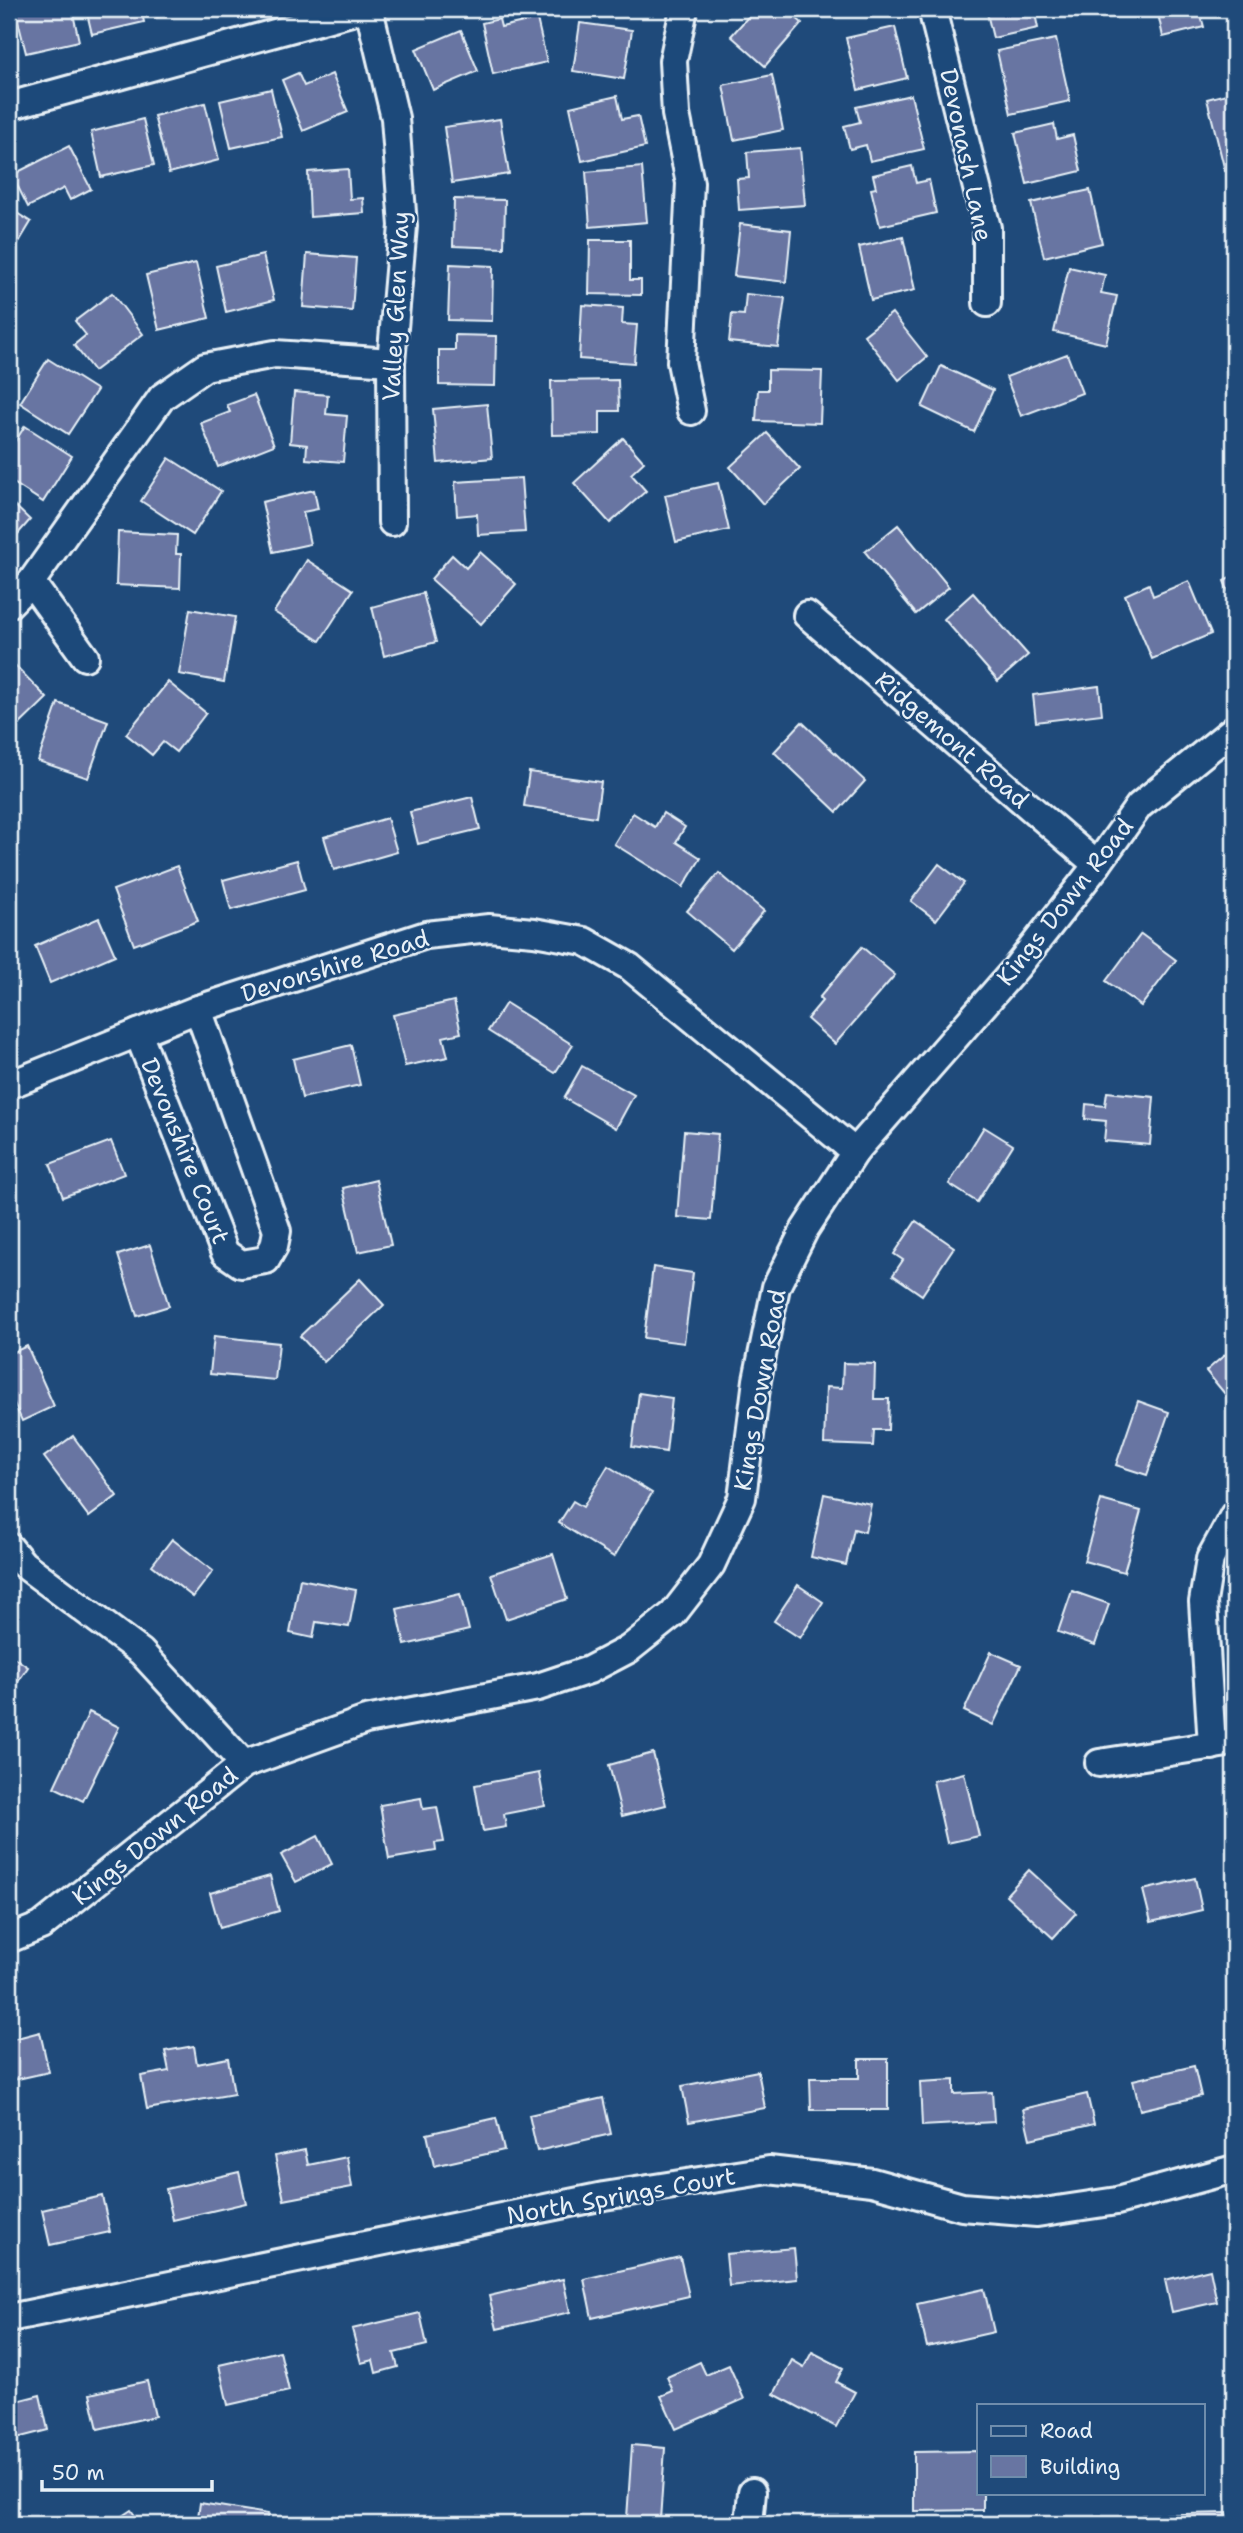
<svg xmlns="http://www.w3.org/2000/svg" width="1243" height="2533" font-family="'Shantell Sans',sans-serif">
<style>
.building{fill:#6875a2;stroke:#e8f1f8;stroke-width:2}
.lines{fill:none;stroke-linecap:round;stroke-linejoin:round}
.minor-casing{stroke:#e8f1f8;stroke-width:32}
.minor{stroke:#1f4a7a;stroke-width:26}
.labels{text-anchor:middle;stroke-width:5;stroke-linejoin:round;paint-order:stroke}
.street-label{font-size:24px;fill:#e8f1f8;stroke:#1f4a7a}
</style>
<rect width="100%" height="100%" fill="#1f4a7a"/>
<filter id="ink" filterUnits="userSpaceOnUse"><feTurbulence type="fractalNoise" baseFrequency=".0143" numOctaves="2"/><feDisplacementMap in="SourceGraphic" scale="14" xChannelSelector="R" yChannelSelector="G"/><feConvolveMatrix kernelMatrix="1 2 1 2 8 2 1 2 1" color-interpolation-filters="sRGB"/></filter>
<g filter="url(#ink)">
<g class="building">
<polygon points="15,9 72,9 79,41 26,53"/>
<polygon points="86,9 141,9 144,22 92,34"/>
<polygon points="155,9 192,9 157,17"/>
<polygon points="755,9 786,9 802,23 765,66 731,36"/>
<polygon points="986,9 1034,9 1038,28 993,38"/>
<polygon points="1157,9 1199,9 1204,27 1163,37"/>
<polygon points="499,19 501,27 537,19 547,62 493,74 482,23"/>
<polygon points="580,23 632,30 624,79 573,71"/>
<polygon points="895,27 907,78 858,90 846,38"/>
<polygon points="461,30 478,71 433,90 416,49"/>
<polygon points="1056,39 1070,101 1011,114 997,51"/>
<polygon points="298,73 304,86 332,74 348,112 303,131 282,80"/>
<polygon points="772,75 783,130 734,140 723,85"/>
<polygon points="271,89 282,137 231,148 220,101"/>
<polygon points="1234,92 1234,169 1225,171 1207,99"/>
<polygon points="911,95 924,149 870,161 866,145 850,149 844,126 860,122 856,107"/>
<polygon points="617,96 622,119 638,116 645,147 582,161 570,107"/>
<polygon points="205,103 219,160 169,173 154,116"/>
<polygon points="143,119 154,165 101,177 91,132"/>
<polygon points="500,119 509,174 452,183 444,127"/>
<polygon points="1054,124 1057,139 1073,135 1081,171 1027,184 1015,133"/>
<polygon points="69,146 91,189 70,200 64,188 28,207 12,175"/>
<polygon points="800,148 805,205 739,210 737,179 749,178 747,152"/>
<polygon points="912,166 916,183 929,180 936,213 880,226 871,189 876,188 873,175"/>
<polygon points="642,167 647,222 590,227 586,172"/>
<polygon points="348,169 350,199 363,198 364,213 310,217 308,172"/>
<polygon points="1090,190 1102,243 1044,257 1031,203"/>
<polygon points="454,199 505,200 504,248 453,246"/>
<polygon points="9,208 31,222 10,257 9,255"/>
<polygon points="740,224 791,230 786,282 734,276"/>
<polygon points="903,237 915,290 871,300 859,247"/>
<polygon points="590,240 630,240 630,280 641,280 641,295 589,294"/>
<polygon points="307,254 356,258 352,311 303,307"/>
<polygon points="263,255 274,300 226,312 216,266"/>
<polygon points="196,263 209,318 159,330 146,275"/>
<polygon points="450,264 493,266 492,321 448,320"/>
<polygon points="1069,267 1105,275 1101,293 1117,296 1106,344 1054,332"/>
<polygon points="112,293 143,334 94,371 74,345 86,335 75,321"/>
<polygon points="746,294 785,298 778,347 729,342 732,314 744,315"/>
<polygon points="582,305 623,308 622,324 637,325 634,363 579,359"/>
<polygon points="892,313 927,357 899,380 864,335"/>
<polygon points="455,335 496,336 495,386 439,385 439,350 455,350"/>
<polygon points="1067,354 1082,393 1021,416 1006,377"/>
<polygon points="48,359 97,390 68,434 20,403"/>
<polygon points="941,366 993,390 974,432 922,407"/>
<polygon points="768,370 822,371 820,423 756,421 758,390 768,390"/>
<polygon points="618,380 619,411 600,411 600,434 552,435 551,381"/>
<polygon points="294,392 328,395 326,414 347,416 343,462 306,459 307,445 290,443"/>
<polygon points="254,395 274,445 218,467 201,423 230,412 227,405"/>
<polygon points="487,404 492,458 438,463 433,409"/>
<polygon points="25,426 72,456 43,502 9,480 9,451"/>
<polygon points="767,433 800,469 763,504 730,467"/>
<polygon points="623,438 644,462 631,474 646,491 610,523 574,483"/>
<polygon points="169,458 221,491 193,535 141,501"/>
<polygon points="521,478 525,532 478,535 477,514 457,516 455,482"/>
<polygon points="718,483 729,530 676,542 665,495"/>
<polygon points="314,490 318,509 303,512 310,544 273,552 262,502"/>
<polygon points="9,500 30,520 9,544"/>
<polygon points="898,525 949,587 916,614 865,552"/>
<polygon points="118,532 177,535 176,554 181,554 180,588 116,585"/>
<polygon points="480,552 516,584 481,624 431,579 452,555 466,568"/>
<polygon points="307,560 353,590 320,641 274,612"/>
<polygon points="1234,576 1234,605 1224,581"/>
<polygon points="1189,581 1211,634 1152,659 1125,595 1149,584 1153,596"/>
<polygon points="423,593 436,642 384,656 372,607"/>
<polygon points="973,593 1028,655 998,681 944,619"/>
<polygon points="190,609 235,617 224,682 179,674"/>
<polygon points="10,660 47,698 13,731 9,726"/>
<polygon points="168,682 206,713 176,752 163,742 152,755 126,734"/>
<polygon points="1099,686 1102,714 1036,722 1033,695"/>
<polygon points="58,703 108,721 88,778 38,761"/>
<polygon points="802,722 865,781 837,812 774,752"/>
<polygon points="529,772 601,782 596,817 524,806"/>
<polygon points="472,797 480,829 418,844 410,812"/>
<polygon points="633,813 655,827 663,813 685,827 676,842 701,858 683,887 614,844"/>
<polygon points="387,818 397,852 334,870 324,837"/>
<polygon points="297,860 305,890 231,910 223,880"/>
<polygon points="939,864 964,883 936,920 911,901"/>
<polygon points="177,866 198,921 134,945 113,890"/>
<polygon points="719,873 764,911 732,949 687,911"/>
<polygon points="99,918 115,955 50,983 35,946"/>
<polygon points="1141,934 1176,960 1141,1006 1106,981"/>
<polygon points="862,947 895,975 835,1044 807,1019 822,1001 819,998"/>
<polygon points="454,1001 461,1033 443,1037 448,1057 405,1066 393,1015"/>
<polygon points="506,1003 573,1045 555,1073 488,1031"/>
<polygon points="351,1045 360,1085 302,1098 293,1059"/>
<polygon points="582,1066 634,1095 616,1128 564,1098"/>
<polygon points="1107,1092 1154,1097 1150,1145 1104,1141 1106,1121 1085,1119 1086,1104 1105,1106"/>
<polygon points="984,1127 1013,1145 977,1202 949,1184"/>
<polygon points="684,1131 718,1134 711,1220 677,1217"/>
<polygon points="111,1141 124,1174 63,1197 50,1164"/>
<polygon points="376,1180 391,1245 358,1252 343,1188"/>
<polygon points="916,1221 954,1247 922,1295 893,1275 903,1260 894,1254"/>
<polygon points="150,1245 169,1306 137,1316 118,1255"/>
<polygon points="653,1267 693,1273 684,1343 644,1338"/>
<polygon points="360,1279 384,1305 324,1362 300,1336"/>
<polygon points="214,1336 279,1343 275,1380 210,1374"/>
<polygon points="27,1346 54,1406 22,1421 9,1392 9,1354"/>
<polygon points="1234,1347 1234,1386 1225,1394 1206,1371"/>
<polygon points="843,1363 875,1364 874,1399 889,1399 888,1430 874,1430 873,1446 824,1444 826,1387 842,1388"/>
<polygon points="639,1393 672,1398 666,1452 632,1447"/>
<polygon points="1138,1401 1169,1412 1147,1475 1116,1465"/>
<polygon points="73,1436 117,1496 89,1517 44,1457"/>
<polygon points="608,1466 652,1493 614,1557 559,1523 573,1501 583,1507"/>
<polygon points="824,1494 871,1504 865,1532 854,1529 846,1565 811,1557"/>
<polygon points="1101,1500 1141,1511 1124,1572 1084,1561"/>
<polygon points="172,1539 213,1571 193,1597 152,1565"/>
<polygon points="553,1554 567,1599 506,1619 491,1574"/>
<polygon points="300,1579 356,1590 349,1627 316,1622 313,1638 290,1633"/>
<polygon points="798,1585 823,1602 800,1638 774,1621"/>
<polygon points="1072,1591 1109,1604 1095,1645 1058,1632"/>
<polygon points="460,1594 469,1630 405,1645 397,1609"/>
<polygon points="991,1652 1021,1665 993,1725 964,1711"/>
<polygon points="9,1654 28,1667 9,1695"/>
<polygon points="89,1712 119,1727 83,1801 54,1787"/>
<polygon points="653,1753 666,1805 622,1816 609,1765"/>
<polygon points="539,1773 545,1806 504,1814 506,1827 483,1831 475,1785"/>
<polygon points="964,1773 979,1836 947,1843 933,1781"/>
<polygon points="421,1798 423,1809 437,1807 444,1842 435,1843 436,1851 389,1859 380,1805"/>
<polygon points="318,1836 332,1864 296,1882 281,1855"/>
<polygon points="1029,1870 1076,1913 1053,1938 1006,1895"/>
<polygon points="270,1876 279,1911 220,1928 210,1893"/>
<polygon points="1195,1878 1202,1910 1151,1922 1143,1890"/>
<polygon points="40,2032 49,2072 9,2081 9,2040"/>
<polygon points="1234,2038 1234,2070 1227,2039"/>
<polygon points="194,2046 197,2064 228,2058 234,2094 147,2109 141,2076 169,2071 165,2051"/>
<polygon points="859,2059 888,2059 888,2110 811,2110 810,2078 859,2078"/>
<polygon points="1194,2066 1201,2096 1140,2110 1133,2080"/>
<polygon points="758,2071 765,2108 689,2122 682,2086"/>
<polygon points="954,2080 954,2094 992,2092 994,2122 922,2126 920,2082"/>
<polygon points="1087,2094 1094,2124 1030,2139 1023,2109"/>
<polygon points="603,2098 611,2134 537,2151 529,2115"/>
<polygon points="496,2118 504,2150 434,2166 427,2134"/>
<polygon points="305,2150 308,2165 347,2157 352,2187 284,2200 275,2156"/>
<polygon points="239,2172 246,2203 173,2220 166,2189"/>
<polygon points="102,2196 110,2232 50,2245 42,2210"/>
<polygon points="794,2248 797,2279 729,2286 726,2254"/>
<polygon points="680,2257 689,2296 592,2318 584,2279"/>
<polygon points="1210,2269 1217,2302 1172,2312 1165,2280"/>
<polygon points="563,2279 570,2312 497,2329 489,2296"/>
<polygon points="984,2289 994,2332 927,2347 917,2304"/>
<polygon points="420,2313 427,2345 394,2353 398,2367 376,2373 373,2360 361,2363 352,2329"/>
<polygon points="280,2351 289,2391 228,2405 219,2365"/>
<polygon points="812,2352 843,2368 836,2382 855,2392 836,2427 774,2394 792,2360 804,2367"/>
<polygon points="700,2362 706,2375 729,2365 744,2399 676,2429 661,2396 673,2391 667,2377"/>
<polygon points="147,2381 155,2416 98,2429 90,2394"/>
<polygon points="40,2395 48,2430 9,2440 9,2403"/>
<polygon points="632,2445 665,2448 660,2520 627,2518"/>
<polygon points="979,2451 979,2493 983,2493 983,2510 914,2511 914,2452"/>
<polygon points="200,2503 268,2514 266,2524 197,2524"/>
<polygon points="131,2510 141,2524 110,2524"/>
<polygon points="1227,2513 1228,2524 1142,2524 1142,2515"/>
</g>
<g class="lines">
<g class="minor-casing">
<g id="minor">
<polyline points="369,9 395,118 403,226 391,362 392,522"/>
<polyline points="684,9 673,61 676,114 690,183 681,362 691,411"/>
<polyline points="932,9 987,228 987,303"/>
<polyline points="9,106 362,9"/>
<polyline points="31,582 85,657"/>
<polyline points="9,604 31,582 162,397 205,367 275,354 391,362"/>
<polyline points="807,615 1097,865"/>
<polyline points="138,1033 225,1253 241,1264 266,1260 274,1246 277,1231 198,1009"/>
<polyline points="9,1085 198,1009 426,935 489,928 534,932 584,941 630,967 855,1152"/>
<polyline points="9,1547 23,1564 141,1652 244,1764"/>
<polyline points="1212,1746 1203,1602 1210,1559 1234,1515"/>
<polyline points="1099,1763 1234,1742"/>
<polyline points="9,1939 41,1926 244,1764 366,1720 538,1687 589,1670 629,1649 673,1614 711,1565 742,1498 757,1380 776,1287 805,1229 855,1152 1016,968 1097,865 1139,806 1234,729"/>
<polyline points="9,2318 604,2196 769,2170 872,2182 962,2207 1037,2213 1117,2201 1234,2169"/>
<polyline points="749,2524 752,2492"/>
</g>
</g>
<use href="#minor" class="minor"/>
</g>
</g>
<g class="labels">
<g class="street-label">
<text transform="translate(966 155) rotate(78)" y="8">Devonash Lane</text>
<text transform="translate(396 306) rotate(-87)" y="8">Valley Glen Way</text>
<text transform="translate(952 740) rotate(41)" y="8">Ridgemont Road</text>
<text transform="translate(1065 902) rotate(-52)" y="8">Kings Down Road</text>
<text transform="translate(335 966) rotate(-17)" y="8">Devonshire Road</text>
<text transform="translate(185 1151) rotate(68)" y="8">Devonshire Court</text>
<text transform="translate(760 1390) rotate(-80)" y="8">Kings Down Road</text>
<text transform="translate(155 1836) rotate(-39)" y="8">Kings Down Road</text>
<text transform="translate(621 2196) rotate(-10)" y="8">North Springs Court</text>
</g>
</g>
<rect width="1243" height="2533" fill="none" stroke="#1f4a7a" stroke-width="35"/>
<rect x="18" y="18" width="1208" height="2498" fill="none" stroke="#e8f1f8" stroke-width="2.5" filter="url(#ink)"/>
<rect x="977" y="2404" width="228" height="91" fill="#1f4a7a" stroke="#6f8dac" stroke-width="2"/>
<rect x="991" y="2426" width="35" height="10" fill="#1f4a7a" stroke="#6f8dac" stroke-width="2"/>
<text x="1040" y="2438" font-size="21" fill="#e8f1f8">Road</text>
<rect x="991" y="2456" width="35" height="21" fill="#6875a2" stroke="#6f8dac" stroke-width="2"/>
<text x="1040" y="2474" font-size="21" fill="#e8f1f8">Building</text>
<path d="M42 2480v10h170v-10" fill="none" stroke="#e8f1f8" stroke-width="3.5"/>
<text x="52" y="2480" font-size="21" fill="#e8f1f8" stroke="#1f4a7a" stroke-width="5" paint-order="stroke">50 m</text>
</svg>
